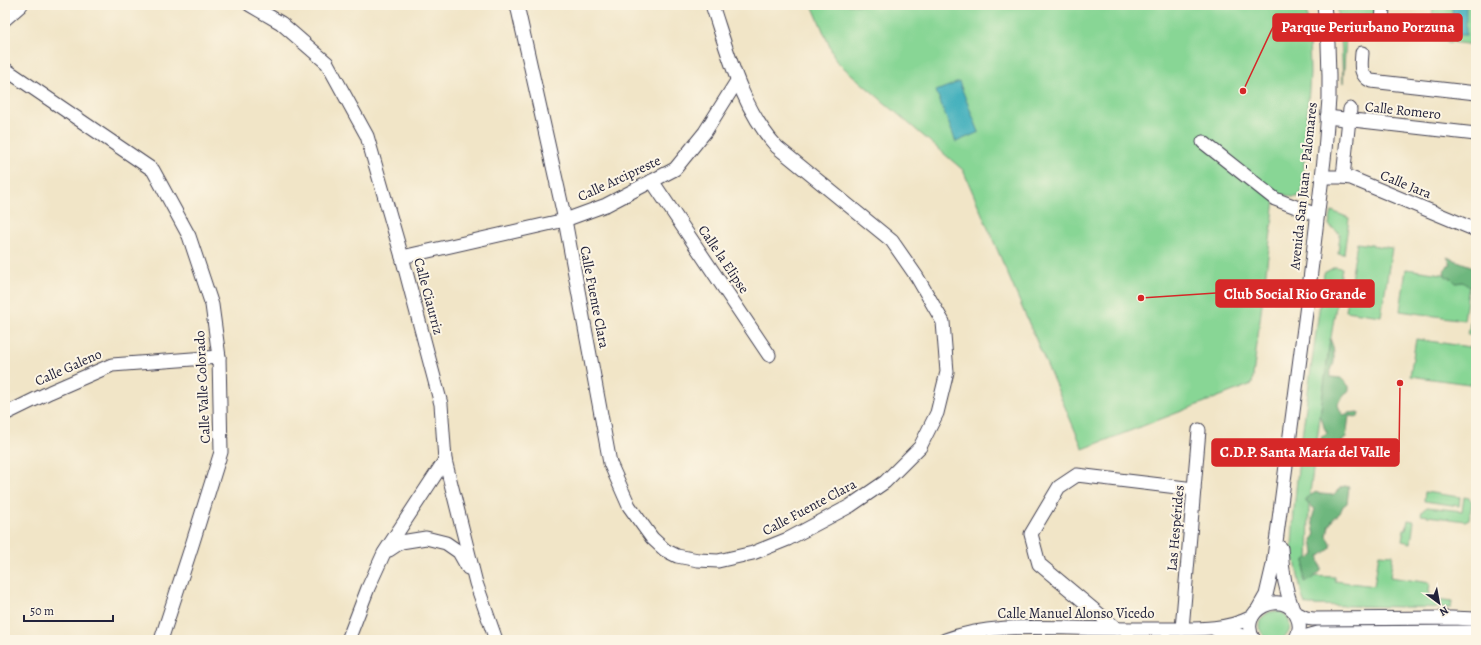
<svg xmlns="http://www.w3.org/2000/svg" width="1481" height="645" font-family="Alegreya,serif">
<style>
.green{fill:#88d695;stroke:#557c68}
.forest{fill:#6eb77e;stroke:#486c5c}
.water{fill:#40afbc;stroke:#31687c}
.lines{fill:none;stroke-linecap:round;stroke-linejoin:round}
.minor-casing{stroke:#413f50;stroke-width:15}
.minor{stroke:#fff;stroke-width:13}
.labels{text-anchor:middle;stroke-width:4;stroke-linejoin:round;paint-order:stroke}
.street-label{font-size:14px;fill:#22223b;stroke:#fcf5e5}
.leader{fill:none;stroke:#d62828;stroke-width:1.5}
.callout-dot{fill:#d62828;stroke:#fcf5e5;stroke-width:1.5}
.callout{fill:#d62828;stroke:#d62828;stroke-width:1.5}
.callout-label{font-size:15px;text-anchor:middle;font-weight:bold;fill:#fff}
</style>
<rect width="100%" height="100%" fill="#fcf5e5"/>
<filter id="ink" filterUnits="userSpaceOnUse"><feTurbulence type="fractalNoise" baseFrequency=".025" numOctaves="2"/><feDisplacementMap in="SourceGraphic" scale="8" xChannelSelector="R" yChannelSelector="G"/><feConvolveMatrix kernelMatrix="1 2 1 2 8 2 1 2 1" color-interpolation-filters="sRGB"/></filter>
<filter id="wash" filterUnits="userSpaceOnUse"><feTurbulence type="fractalNoise" baseFrequency=".012" numOctaves="4" result="noise"/><feDisplacementMap in="SourceGraphic" scale="16" xChannelSelector="R" yChannelSelector="G"/><feGaussianBlur stdDeviation="0.9" result="paint"/><feColorMatrix in="noise" values="0 0 0 0 0 0 0 0 0 0 0 0 0 0 0 0 0 1.4 0 .05"/><feComposite in="paint" operator="in"/></filter>
<g filter="url(#wash)">
<rect width="100%" height="100%" fill="#f1e5c7"/>
<g class="green">
<polygon points="812,5 1306,5 1309,34 1310,74 1302,192 1298,197 1292,197 1276,192 1252,384 1083,449 963,170 836,61"/>
<polygon points="1337,5 1379,5 1377,37 1346,36 1343,83 1341,36"/>
<polygon points="1433,5 1476,5 1476,45 1431,40"/>
<polygon points="1332,211 1349,218 1344,254 1338,253 1340,234 1329,225"/>
<polygon points="1357,243 1392,248 1381,316 1346,311"/>
<polygon points="1335,267 1342,268 1329,350 1309,500 1308,576 1335,577 1335,581 1374,586 1379,554 1393,555 1390,577 1430,583 1428,599 1452,602 1451,608 1308,605 1305,604 1302,596 1292,546 1294,510 1299,458 1324,273"/>
<polygon points="1406,269 1470,278 1464,320 1400,311"/>
<polygon points="1475,292 1476,292 1476,336 1468,335"/>
<polygon points="1416,339 1476,348 1476,385 1410,376"/>
<polygon points="1425,492 1460,497 1459,506 1424,501"/>
<polygon points="1464,497 1469,498 1472,502 1469,519 1465,521 1421,515 1422,511 1427,507 1462,511"/>
<polygon points="1408,520 1414,521 1411,543 1402,541 1404,529 1406,529"/>
<circle cx="1275" cy="626" r="15"/>
</g>
<g class="forest">
<polygon points="1447,257 1476,268 1476,293 1474,288 1469,287 1463,282 1456,283 1451,278 1446,277 1444,272 1448,265 1451,264"/>
<path d="M 1330,339 C 1334,347 1334,353 1334,362 C 1333,368 1329,370 1331,377 L 1341,378 L 1349,386 L 1349,390 L 1338,403 C 1338,407 1341,413 1344,415 L 1348,413 L 1359,412 L 1358,417 L 1349,416 L 1346,438 L 1342,441 L 1343,446 L 1349,453 L 1349,455 L 1341,465 L 1335,459 C 1321,458 1322,459 1311,447 L 1314,443 L 1320,442 L 1322,436 L 1326,434 L 1327,432 C 1322,427 1324,421 1320,416 Z"/>
<path d="M 1345,486 L 1349,487 L 1347,503 L 1343,506 L 1340,513 L 1333,519 L 1329,526 L 1327,536 L 1331,544 L 1331,548 L 1319,557 C 1318,562 1322,565 1321,571 L 1310,580 L 1304,582 L 1305,560 L 1308,558 L 1312,557 L 1314,554 L 1312,539 L 1315,536 L 1312,519 L 1315,509 L 1306,502 L 1306,498 L 1316,492 L 1320,494 L 1333,495 L 1341,487 Z"/>
</g>
<g class="water">
<polygon points="1452,5 1466,5 1466,35 1453,35"/>
<polygon points="959,82 979,132 956,142 936,91"/>
</g>
</g>
<g filter="url(#ink)">
<g class="lines">
<g class="minor-casing">
<g id="minor">
<polyline points="250,5 281,23 327,63 367,136 402,257 441,404 445,460 476,583 496,640"/>
<path d="M 517,5 L 565,220 L 610,463 L 629,506 L 652,538 L 665,550 L 677,556 L 698,560 L 718,561 L 753,553 L 788,539 L 850,506 L 885,482 L 920,447 L 937,413 L 947,372 L 943,322 L 917,277 L 892,241 L 777,147 C 742,109 728,53 712,5"/>
<polyline points="5,19 21,5"/>
<polyline points="1382,28 1383,5"/>
<path d="M 1362,53 C 1361,65 1359,75 1371,81 L 1476,93"/>
<polyline points="5,69 153,170 189,236 212,305 219,357 221,452 192,545 161,640"/>
<polyline points="1327,117 1476,134"/>
<polyline points="1203,142 1275,199 1317,215"/>
<polyline points="1322,177 1343,177 1351,178 1476,230"/>
<polyline points="1343,177 1350,109"/>
<polyline points="652,181 769,355"/>
<polyline points="402,257 565,220 606,205 675,169 705,132 737,81"/>
<polyline points="5,414 50,392 112,365 219,357"/>
<path d="M 1281,548 C 1282,570 1285,590 1293,610"/>
<polyline points="389,550 401,542 426,538 446,543 459,552 468,568"/>
<polyline points="1258,609 1266,595 1273,565 1308,297 1325,151 1329,98 1329,76 1328,44 1324,5"/>
<polyline points="1296,613 1306,618 1313,619 1451,618 1476,619"/>
<polyline points="1117,629 1039,564 1031,534 1059,487 1077,475 1194,489"/>
<polyline points="1182,629 1199,430"/>
<polyline points="1216,630 1253,638"/>
<polyline points="1296,639 1318,633 1476,632"/>
<polyline points="348,640 368,588 384,553 445,460"/>
<path d="M 945,640 C 986,625 1028,627 1071,628 C 1103,629 1134,629 1166,629 C 1195,629 1225,631 1252,617"/>
<path d="M 1254,640 C 1235,611 1284,586 1297,617 C 1301,625 1300,632 1295,640"/>
</g>
</g>
<use href="#minor" class="minor"/>
</g>
</g>
<g class="labels">
<g class="street-label">
<text transform="translate(1403 110) rotate(6)" y="5">Calle Romero</text>
<text transform="translate(619 178) rotate(-25)" y="5">Calle Arcipreste</text>
<text transform="translate(1406 184) rotate(22)" y="5">Calle Jara</text>
<text transform="translate(1303 186) rotate(-84)" y="5">Avenida San Juan - Palomares</text>
<text transform="translate(724 259) rotate(56)" y="5">Calle la Elipse</text>
<text transform="translate(429 296) rotate(75)" y="5">Calle Ciaurriz</text>
<text transform="translate(595 297) rotate(79)" y="5">Calle Fuente Clara</text>
<text transform="translate(68 367) rotate(-24)" y="5">Calle Galeno</text>
<text transform="translate(202 387) rotate(-93)" y="5">Calle Valle Colorado</text>
<text transform="translate(809 507) rotate(-28)" y="5">Calle Fuente Clara</text>
<text transform="translate(1175 528) rotate(-85)" y="5">Las Hespérides</text>
<text x="1076" y="618">Calle Manuel Alonso Vicedo</text>
</g>
</g>
<path class="leader" d="M1243 91L1273 27M1141 298L1216 293M1400 383L1399 452"/>
<g class="callout-dot">
<circle cx="1243" cy="91" r="4"/>
<circle cx="1141" cy="298" r="4"/>
<circle cx="1400" cy="383" r="4"/>
</g>
<g class="callout">
<rect x="1273" y="14" width="189" height="27" rx="4"/>
<rect x="1216" y="280" width="158" height="27" rx="4"/>
<rect x="1212" y="439" width="187" height="27" rx="4"/>
</g>
<g class="callout-label">
<text x="1368" y="32">Parque Periurbano Porzuna</text>
<text x="1295" y="299">Club Social Rio Grande</text>
<text x="1305" y="457">C.D.P. Santa María del Valle</text>
</g>
<rect width="1481" height="645" fill="none" stroke="#fcf5e5" stroke-width="20"/>
<g transform="translate(1439 603) rotate(148)" stroke="#fcf5e5" stroke-width="3" paint-order="stroke">
<path d="M0-3L7 15L0 10L-7 15Z" fill="#22223b"/>
<text y="-6" font-size="11" font-weight="bold" text-anchor="middle" fill="#22223b">N</text>
</g>
<path d="M24 615v6h89v-6" fill="none" stroke="#22223b" stroke-width="2"/>
<text x="30" y="615" font-size="12" fill="#22223b" stroke="#fcf5e5" stroke-width="3" paint-order="stroke">50 m</text>
</svg>
